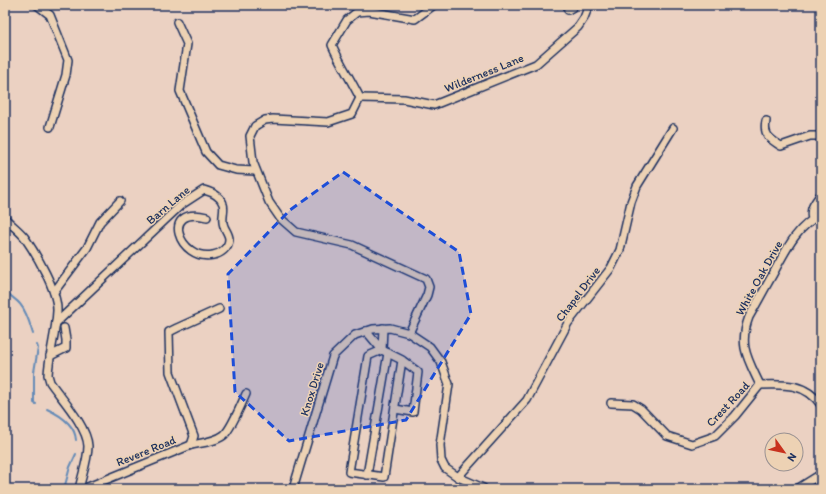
<svg xmlns="http://www.w3.org/2000/svg" width="826" height="494" font-family="Itim,sans-serif">
<style>
.lines{fill:none;stroke-linecap:round;stroke-linejoin:round}
.stream{stroke:#658bb7;stroke-width:2}
.minor-casing{stroke:#1b2f5e;stroke-width:10}
.minor{stroke:#edd2b4;stroke-width:7}
.marked{fill:#1d4ed8;fill-opacity:0.2;stroke:#1d4ed8;stroke-width:3;stroke-dasharray:8 5;stroke-linejoin:round}
.labels{text-anchor:middle;stroke-width:3;stroke-linejoin:round;paint-order:stroke}
.street-label{font-size:12px;fill:#1b2f5e;stroke:#edd2b4}
</style>
<rect width="100%" height="100%" fill="#ebd1c2"/>
<filter id="ink" filterUnits="userSpaceOnUse"><feTurbulence type="fractalNoise" baseFrequency=".025" numOctaves="2"/><feDisplacementMap in="SourceGraphic" scale="8" xChannelSelector="R" yChannelSelector="G"/><feConvolveMatrix kernelMatrix="1 2 1 2 8 2 1 2 1" color-interpolation-filters="sRGB"/></filter>
<g filter="url(#ink)">
<g class="lines">
<g class="stream">
<polyline points="5,263 5,265"/>
<path d="M 5,288 C 9,297 15,298 20,304 C 27,312 30,324 33,334"/>
<polyline points="36,404 34,403 34,372 38,348 37,345"/>
<path d="M 47,409 C 60,415 75,424 76,440"/>
<polyline points="64,489 70,467 76,454"/>
</g>
<g class="minor-casing">
<g id="minor">
<polyline points="37,5 50,15 68,60 66,75 50,127"/>
<polyline points="568,10 573,7 573,5"/>
<polyline points="177,22 187,44 180,91 206,152 218,165 236,170 255,171"/>
<polyline points="360,98 352,114 328,122 273,119 265,120 255,126 250,136 253,162 269,202 280,218 296,232 352,245 426,279 429,287 427,295 409,333"/>
<polyline points="360,98 404,99 434,105 536,64 578,27 584,18 589,5"/>
<path d="M 360,98 C 351,80 340,63 332,45 L 347,20 L 357,12 L 369,11 L 415,19 L 434,5"/>
<path d="M 766,121 C 763,135 770,139 781,146 L 810,136 L 821,136"/>
<path d="M 5,218 C 11,225 20,231 25,238 C 36,254 58,291 57,311 C 56,333 49,354 48,375 L 50,382 C 61,398 87,426 88,446 C 88,460 82,475 79,489"/>
<path d="M 812,219 C 809,209 815,202 821,194"/>
<polyline points="54,292 87,248 100,222 120,201"/>
<path d="M 56,323 L 181,205 L 204,190 C 211,192 221,196 223,204 C 225,209 222,216 223,222 C 223,228 229,233 229,239 C 229,248 220,254 213,255 C 179,262 159,205 207,217"/>
<polyline points="366,331 382,350"/>
<polyline points="382,350 383,328"/>
<polyline points="50,356 66,348 66,340 64,328"/>
<path d="M 760,385 C 748,359 738,346 749,317 C 757,303 765,288 773,274 C 785,252 797,225 821,215"/>
<path d="M 611,403 L 633,404 L 641,409 L 667,436 L 692,444 L 715,436 L 735,416 L 760,385 C 784,384 806,383 821,405"/>
<polyline points="395,409 413,412 418,372 402,360 382,350 368,356 349,472 384,477 402,360"/>
<polyline points="191,445 194,436 170,372 169,332 177,328 219,309"/>
<polyline points="367,475 388,353"/>
<polyline points="458,477 527,400 568,323 611,268 620,250 631,202 637,186 673,128"/>
<path d="M 83,489 L 191,445 C 201,443 215,442 224,435 C 231,429 242,403 246,394"/>
<polyline points="293,489 333,356 355,335 373,329 390,328 409,333 430,347 441,362 449,384 440,445 441,460 445,468 458,477 483,488"/>
<polyline points="797,489 821,474"/>
</g>
</g>
<use href="#minor" class="minor"/>
</g>
</g>
<path class="marked" d="M 343,172 L 459,252 L 471,314 L 406,420 L 289,441 L 235,392 L 228,274 L 290,210 Z"/>
<g class="labels">
<g class="street-label">
<text transform="translate(484 73) rotate(-22)" y="4">Wilderness Lane</text>
<text transform="translate(168 205) rotate(-40)" y="4">Barn Lane</text>
<text transform="translate(759 278) rotate(-61)" y="4">White Oak Drive</text>
<text transform="translate(578 294) rotate(-53)" y="4">Chapel Drive</text>
<text transform="translate(312 389) rotate(-73)" y="4">Knox Drive</text>
<text transform="translate(728 404) rotate(-47)" y="4">Crest Road</text>
<text transform="translate(146 451) rotate(-22)" y="4">Revere Road</text>
</g>
</g>
<rect width="826" height="494" fill="none" stroke="#edd2b4" stroke-width="20"/>
<rect x="10" y="10" width="806" height="474" fill="none" stroke="#1b2f5e" stroke-width="1.5" filter="url(#ink)"/>
<g transform="translate(784 452) rotate(123)"><circle r="19" fill="#edd2b4" stroke="#999192"/>
<path d="M0-3L7 15L0 10L-7 15Z" fill="#c8321e"/>
<text y="-6" font-size="11" font-weight="bold" text-anchor="middle" fill="#1b2f5e">N</text>
</g>
</svg>
